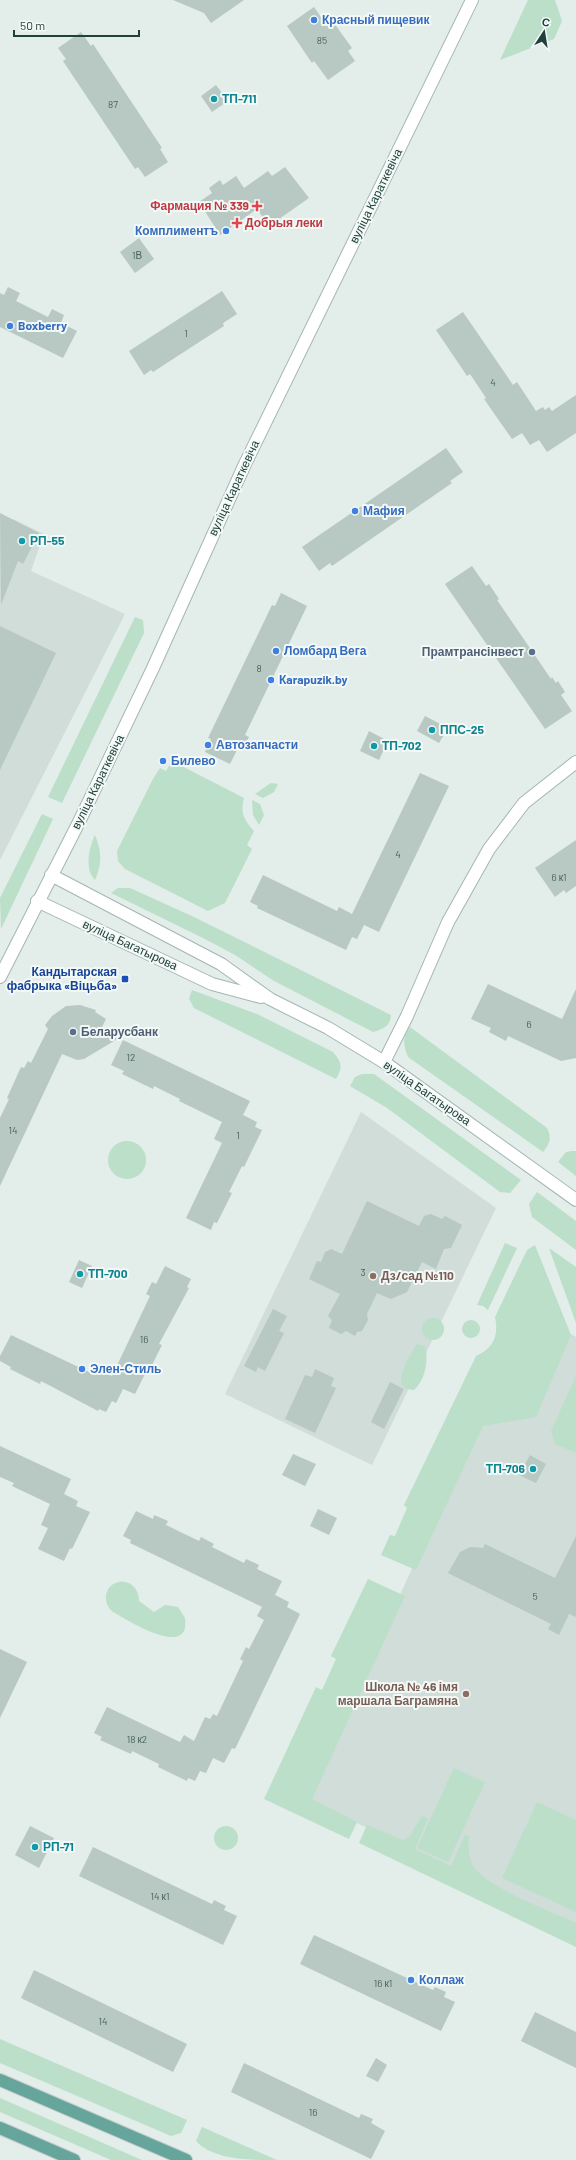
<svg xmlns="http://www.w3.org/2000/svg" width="576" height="2160" font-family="Barlow,sans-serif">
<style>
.built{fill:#d1ddd9}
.green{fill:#bbdfc9}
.building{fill:#b8c8c3}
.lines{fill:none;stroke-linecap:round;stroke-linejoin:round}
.minor-casing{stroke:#a5b6b2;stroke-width:14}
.major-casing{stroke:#c1cac8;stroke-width:14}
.minor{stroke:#fff;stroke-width:12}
.major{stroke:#65a59b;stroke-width:12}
.shop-dot{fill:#3f7fe0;stroke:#f3f9f7;stroke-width:1.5}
.culture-dot{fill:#0f9aa8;stroke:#f3f9f7;stroke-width:1.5}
.health-dot{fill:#e0444e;stroke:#f3f9f7;stroke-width:1.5}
.service-dot{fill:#5c6f8a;stroke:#f3f9f7;stroke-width:1.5}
.transit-dot{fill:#1a4fb4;stroke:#f3f9f7;stroke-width:1.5}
.education-dot{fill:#8d6e63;stroke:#f3f9f7;stroke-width:1.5}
.labels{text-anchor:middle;stroke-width:4;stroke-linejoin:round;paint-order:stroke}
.number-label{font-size:10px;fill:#47625d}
.shop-label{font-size:12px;font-weight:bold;fill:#366cbe;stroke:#f3f9f7;text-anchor:start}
.culture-label{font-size:12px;font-weight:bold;fill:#0d838f;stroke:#f3f9f7;text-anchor:start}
.street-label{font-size:12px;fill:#21403b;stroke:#f3f9f7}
.health-label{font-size:12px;font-weight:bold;fill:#be3a42;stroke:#f3f9f7;text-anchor:end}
.service-label{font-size:12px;font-weight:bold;fill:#4e5e75;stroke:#f3f9f7;text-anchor:end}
.transit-label{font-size:12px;font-weight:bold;fill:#164399;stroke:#f3f9f7;text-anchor:end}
.education-label{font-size:12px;font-weight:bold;fill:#785e54;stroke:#f3f9f7;text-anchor:start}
</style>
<rect width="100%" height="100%" fill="#e3edea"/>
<g class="built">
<polygon points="13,519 44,534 31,571 125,614 0,860 0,531"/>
<polygon points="361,1112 496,1208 372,1465 225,1394"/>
<polygon points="531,1314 576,1337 576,1926 308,1800 409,1575"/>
</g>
<g class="green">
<polygon points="528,0 555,0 562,21 554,39 500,60"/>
<polygon points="135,617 143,620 144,633 62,803 48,797"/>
<path d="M 172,761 L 244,798 C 240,813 244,820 254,831 L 247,845 L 252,849 L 225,903 L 208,911 L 125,869 L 118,861 L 117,851 L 153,779 L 160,768 L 166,771 Z"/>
<polygon points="271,783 278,784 274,792 263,798 255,794"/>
<polygon points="252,800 260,804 264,815 259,825 253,815"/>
<polygon points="42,814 53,819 1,929 0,898"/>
<path d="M 95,835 C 102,852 102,864 95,880 C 84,869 89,848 95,835 Z"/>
<path d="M 118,888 L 130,888 L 194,917 L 391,1015 C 390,1027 383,1029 373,1032 L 274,981 L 235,955 L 205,939 L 111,893 Z"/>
<path d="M 192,990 L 257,1014 L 333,1052 C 342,1063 343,1067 336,1079 L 194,1008 L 189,999 Z"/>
<path d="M 410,1027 L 547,1128 C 552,1138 550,1143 543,1152 L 408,1057 C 403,1044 402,1038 410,1027 Z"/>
<polygon points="362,1074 374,1074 521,1180 510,1193 500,1192 387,1108 350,1086 355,1077"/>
<circle cx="127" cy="1160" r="19"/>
<polygon points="572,1151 576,1151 576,1176 558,1162 566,1152"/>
<polygon points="537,1192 576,1221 576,1250 532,1217 529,1204"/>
<polygon points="505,1243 517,1248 488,1310 483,1306 477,1305"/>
<path d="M 535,1245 L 571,1335 L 536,1417 L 483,1426 L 416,1570 L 381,1555 L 390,1535 L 395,1536 L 407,1508 L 404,1505 L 476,1356 C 494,1348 499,1335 495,1317 L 527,1250 Z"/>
<polygon points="549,1248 576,1267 576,1323"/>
<circle cx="433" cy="1329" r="11"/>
<circle cx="471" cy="1329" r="9"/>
<path d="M 417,1344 L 425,1346 C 429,1360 425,1380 414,1390 L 406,1389 L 401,1384 C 401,1369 409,1356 417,1344 Z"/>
<polygon points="576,1376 576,1453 555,1444 551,1431"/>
<polygon points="368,1579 405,1596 312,1799 357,1822 349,1839 264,1799 316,1687 322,1690 336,1659 331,1656"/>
<path d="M 119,1582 C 131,1580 139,1589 139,1601 L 154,1612 L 165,1605 L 178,1607 L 185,1618 C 191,1661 126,1619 113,1612 C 102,1603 104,1585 119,1582 Z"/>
<polygon points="454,1768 485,1782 448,1862 417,1848"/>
<polygon points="537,1802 576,1820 576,1912 502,1878"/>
<path d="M 422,1816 L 428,1818 L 415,1849 L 451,1866 L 465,1835 L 469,1836 C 468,1846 468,1854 472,1864 C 484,1887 551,1911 576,1923 L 576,1947 L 359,1843 L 367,1825 L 403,1840 L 409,1837 Z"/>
<circle cx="226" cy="1838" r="12"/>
<polygon points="0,2039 187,2120 181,2133 171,2136 0,2063"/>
<polygon points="0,2098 142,2160 111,2160 0,2112"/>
<path d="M 202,2127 L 277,2160 C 250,2160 213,2160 196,2141 Z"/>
</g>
<g class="building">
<polygon points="173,0 244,0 211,23 204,13"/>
<polygon points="314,7 325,23 331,19 352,48 348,51 355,61 328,80 314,61 312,63 287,26"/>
<polygon points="81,32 91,46 93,44 162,148 160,149 168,162 145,177 138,167 135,169 63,61 66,59 58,48"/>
<polygon points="216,85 228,101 212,112 201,96"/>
<polygon points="285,167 309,198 269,226 257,209 220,235 199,202 212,193 209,188 220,180 223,185 236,176 244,188 268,171 272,176"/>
<polygon points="139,238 154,259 135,273 120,252"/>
<polygon points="8,287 20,293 16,301 48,317 52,309 64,315 61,323 77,331 63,358 0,327 0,293 4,295"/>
<polygon points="222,291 237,314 223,323 224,326 153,372 151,370 144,375 129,351"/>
<polygon points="463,312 513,385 517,382 536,411 543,407 545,410 549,407 552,411 576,395 576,433 547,452 539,440 530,445 522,433 512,439 484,399 486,398 470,374 467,376 436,330"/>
<polygon points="446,448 463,472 450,481 452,483 332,566 330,563 319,571 302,547"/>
<polygon points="0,513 39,533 23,564 18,561 1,605"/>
<polygon points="472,566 486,586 489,584 499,599 497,600 551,679 552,677 556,683 558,681 565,692 561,695 572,711 545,729 445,584"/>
<polygon points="281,593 307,606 245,735 249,737 243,748 239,746 230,764 205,752 211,739 208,738 272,605 275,606"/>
<polygon points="0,626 56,653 0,770"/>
<polygon points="425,716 448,728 439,743 417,731"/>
<polygon points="369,731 388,741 379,760 360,751"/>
<polygon points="420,773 449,786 379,932 364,925 357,939 352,937 346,950 257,908 258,906 250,902 263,875 337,911 339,907 352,914"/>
<polygon points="576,840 576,886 566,893 564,890 555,897 535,868"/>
<polygon points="488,984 562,1019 576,989 576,1058 561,1061 508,1036 506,1041 489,1032 491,1028 471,1019"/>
<polygon points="80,1005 96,1010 95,1012 106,1019 101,1029 119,1038 84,1059 77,1060 62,1054 0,1186 0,1118 9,1099 7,1098 21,1067 24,1068 28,1061 31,1063 48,1029 45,1025 52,1016 66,1006"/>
<polygon points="123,1040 250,1101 243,1115 257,1122 255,1127 262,1130 244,1167 242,1166 229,1192 232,1193 217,1223 214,1222 211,1230 186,1218 222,1143 214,1139 222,1122 179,1101 180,1099 154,1086 153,1089 122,1074 124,1071 111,1065"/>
<polygon points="367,1201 419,1226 424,1216 431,1214 442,1219 445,1216 462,1225 451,1248 444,1249 436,1269 422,1262 407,1292 391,1299 377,1293 367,1314 368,1320 362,1331 357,1332 355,1336 346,1331 341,1334 329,1328 332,1320 328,1316 340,1294 309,1279 317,1261 321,1262 325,1252 331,1249 342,1254"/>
<polygon points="79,1260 92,1266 82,1288 69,1282"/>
<polygon points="165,1266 191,1279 187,1287 189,1288 159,1344 162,1345 147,1375 145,1374 135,1394 123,1389 116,1403 112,1401 106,1412 99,1409 98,1411 41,1381 40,1384 10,1369 11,1367 0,1361 0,1356 11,1335 89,1372 92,1367 112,1376 150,1296 146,1294 152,1282 156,1284"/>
<polygon points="273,1309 287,1316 279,1331 284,1333 265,1371 258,1367 256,1372 244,1366"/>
<polygon points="315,1369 334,1378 331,1386 336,1388 315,1433 285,1419 305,1375 312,1377"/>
<polygon points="390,1382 404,1389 384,1429 371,1422"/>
<polygon points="0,1446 71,1479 64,1494 78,1501 76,1506 90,1512 72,1549 70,1548 64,1561 38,1549 48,1528 41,1525 50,1504 12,1486 14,1483 0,1477"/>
<polygon points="293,1454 316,1464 305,1486 282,1475"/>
<polygon points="530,1455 546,1464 536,1483 519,1475"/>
<polygon points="318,1509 337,1518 329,1535 310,1526"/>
<polygon points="136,1511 153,1519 154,1515 168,1521 166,1525 199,1541 201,1537 214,1544 212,1547 244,1563 246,1559 259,1565 257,1569 282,1581 275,1595 289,1602 287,1607 300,1614 235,1749 232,1748 224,1763 213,1758 206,1773 200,1771 195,1781 188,1778 187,1781 158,1767 159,1764 132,1751 131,1754 100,1740 102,1737 94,1733 107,1707 180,1742 184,1735 194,1741 205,1717 210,1719 213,1714 217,1716 243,1661 240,1659 246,1647 249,1649 264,1620 257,1616 262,1607 130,1543 131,1540 123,1536"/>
<polygon points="576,1536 576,1617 569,1614 559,1635 548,1629 551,1624 448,1573 460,1552 470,1547 483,1548 485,1544 555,1578"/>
<polygon points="0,1649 27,1662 0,1718"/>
<polygon points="30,1826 54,1838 39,1868 15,1855"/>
<polygon points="93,1847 212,1904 214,1900 226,1906 224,1910 237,1916 223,1945 79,1876"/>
<polygon points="314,1935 433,1990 435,1987 446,1992 444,1997 455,2002 441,2031 300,1964"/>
<polygon points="34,1970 187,2044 173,2072 21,1998"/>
<polygon points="535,2012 576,2032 576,2068 521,2041"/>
<polygon points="376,2058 387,2065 378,2082 366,2076"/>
<polygon points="244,2063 359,2118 361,2114 373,2119 371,2123 385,2131 371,2159 231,2092"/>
</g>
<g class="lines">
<g class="minor-casing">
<g id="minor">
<polyline points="51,875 221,964 270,999 328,1028 384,1062 576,1200"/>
<polyline points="37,901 212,984 261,997"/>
<polyline points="0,977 79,822 153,668 245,464 472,0"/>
<polyline points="384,1062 407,1016 448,922 489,849 524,803 576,762"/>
</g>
</g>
<g class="major-casing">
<g id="major">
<polyline points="0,2080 186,2160"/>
<polyline points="0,2128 74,2160"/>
</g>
</g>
<use href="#minor" class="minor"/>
<use href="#major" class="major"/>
</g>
<g class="shop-dot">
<circle cx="314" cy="20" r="4"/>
<circle cx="226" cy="231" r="4"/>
<circle cx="10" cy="326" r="4"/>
<circle cx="355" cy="511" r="4"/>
<circle cx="276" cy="651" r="4"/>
<circle cx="271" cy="680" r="4"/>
<circle cx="208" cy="745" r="4"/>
<circle cx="163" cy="761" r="4"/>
<circle cx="82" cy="1369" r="4"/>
<circle cx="411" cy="1980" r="4"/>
</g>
<g class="culture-dot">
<circle cx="214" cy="99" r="4"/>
<circle cx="22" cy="541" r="4"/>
<circle cx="432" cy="730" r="4"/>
<circle cx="374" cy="746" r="4"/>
<circle cx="80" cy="1274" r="4"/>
<circle cx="533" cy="1469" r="4"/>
<circle cx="35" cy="1847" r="4"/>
</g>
<g class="health-dot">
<path d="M255 200h4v4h4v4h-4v4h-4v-4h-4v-4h4z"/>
<path d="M235 217h4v4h4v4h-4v4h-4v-4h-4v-4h4z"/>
</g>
<g class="service-dot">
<circle cx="532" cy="652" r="4"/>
<circle cx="73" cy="1032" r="4"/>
</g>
<rect class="transit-dot" x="121" y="975" width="8" height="8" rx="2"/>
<g class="education-dot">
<circle cx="373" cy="1276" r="4"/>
<circle cx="466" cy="1694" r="4"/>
</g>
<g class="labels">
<g class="number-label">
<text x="322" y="44">85</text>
<text x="113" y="108">87</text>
<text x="137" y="259">1В</text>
<text x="186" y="337">1</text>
<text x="493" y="386">4</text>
<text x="259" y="672">8</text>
<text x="398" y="858">4</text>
<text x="559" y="881">6 к1</text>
<text x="529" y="1028">6</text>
<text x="131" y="1061">12</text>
<text x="13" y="1134">14</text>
<text x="238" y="1139">1</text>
<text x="363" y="1276">3</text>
<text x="144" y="1343">16</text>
<text x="535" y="1600">5</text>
<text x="137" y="1743">18 к2</text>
<text x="160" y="1900">14 к1</text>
<text x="383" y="1987">16 к1</text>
<text x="103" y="2025">14</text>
<text x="313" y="2116">16</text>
</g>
<g class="shop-label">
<text x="322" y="24">Красный пищевик</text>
<text x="218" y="235" text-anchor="end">Комплиментъ</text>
<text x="18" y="330">Boxberry</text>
<text x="363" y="515">Мафия</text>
<text x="284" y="655">Ломбард Вега</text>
<text x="279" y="684">Кarapuzik.by</text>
<text x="216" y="749">Автозапчасти</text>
<text x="171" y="765">Билево</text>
<text x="90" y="1373">Элен-Стиль</text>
<text x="419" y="1984">Коллаж</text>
</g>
<g class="culture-label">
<text x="222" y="103">ТП-711</text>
<text x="30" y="545">РП-55</text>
<text x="440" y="734">ППС-25</text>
<text x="382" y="750">ТП-702</text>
<text x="88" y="1278">ТП-700</text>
<text x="525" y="1473" text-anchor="end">ТП-706</text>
<text x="43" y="1851">РП-71</text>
</g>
<g class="street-label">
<text transform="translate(376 196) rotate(-64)" y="4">вуліца Караткевіча</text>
<text transform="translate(234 488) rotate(-65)" y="4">вуліца Караткевіча</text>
<text transform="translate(98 782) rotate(-64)" y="4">вуліца Караткевіча</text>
<text transform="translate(130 945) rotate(25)" y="4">вуліца Багатырова</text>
<text transform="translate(427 1093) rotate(35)" y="4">вуліца Багатырова</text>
</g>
<g class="health-label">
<text x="249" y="210">Фармация № 339</text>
<text x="245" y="227" text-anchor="start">Добрыя леки</text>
</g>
<g class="service-label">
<text x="524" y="656">Прамтрансінвест</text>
<text x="81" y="1036" text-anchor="start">Беларусбанк</text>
</g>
<g class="transit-label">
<text x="117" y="976">Кандытарская<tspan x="117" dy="14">фабрыка «Віцьба»</tspan></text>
</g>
<g class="education-label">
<text x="381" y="1280">Дз/сад №110</text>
<text x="458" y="1691" text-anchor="end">Школа № 46 імя<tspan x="458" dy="14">маршала Баграмяна</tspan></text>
</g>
</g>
<g transform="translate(544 32) rotate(12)" stroke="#f3f9f7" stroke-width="3" paint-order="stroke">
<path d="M0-3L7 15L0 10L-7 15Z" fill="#21403b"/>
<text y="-6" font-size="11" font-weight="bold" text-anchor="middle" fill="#21403b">С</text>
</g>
<path d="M14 30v6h125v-6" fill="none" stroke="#21403b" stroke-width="2"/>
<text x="20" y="30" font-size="12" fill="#21403b" stroke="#f3f9f7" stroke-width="3" paint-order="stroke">50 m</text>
</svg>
